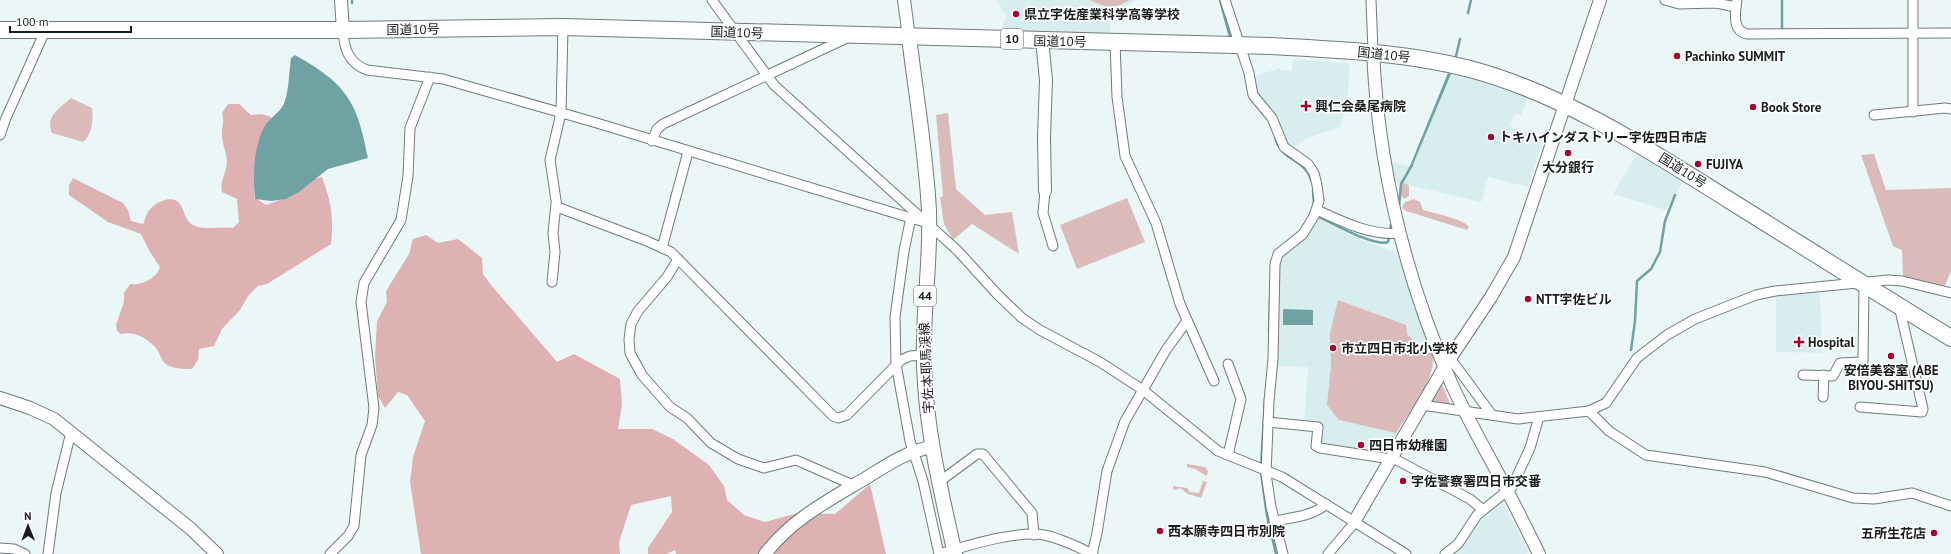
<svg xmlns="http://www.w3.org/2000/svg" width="1951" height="554" font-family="'PT Sans','Noto Sans JP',sans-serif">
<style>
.built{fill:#d8eeee}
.green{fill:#dbbaba}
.forest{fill:#deb1b2}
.water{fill:#71a2a3}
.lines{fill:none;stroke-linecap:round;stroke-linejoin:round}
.stream{stroke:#71a2a3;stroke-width:2.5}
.street-casing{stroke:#707b7b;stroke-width:11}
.secondary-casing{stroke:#707b7b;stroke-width:14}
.primary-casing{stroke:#707b7b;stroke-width:16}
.highway-casing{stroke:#707b7b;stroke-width:18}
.street{stroke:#fff;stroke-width:9}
.secondary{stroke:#fff;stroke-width:12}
.primary{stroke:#fff;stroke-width:14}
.highway{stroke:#fff;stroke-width:16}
.poi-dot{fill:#a30530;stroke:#fff;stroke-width:1.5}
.labels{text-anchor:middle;stroke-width:3.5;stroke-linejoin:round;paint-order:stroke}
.shield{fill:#fff;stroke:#5d6060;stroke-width:1}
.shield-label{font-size:12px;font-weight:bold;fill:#171c1c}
.poi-label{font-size:13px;font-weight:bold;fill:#171c1c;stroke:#fff;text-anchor:start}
.street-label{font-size:13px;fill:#171c1c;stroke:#fff}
</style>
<rect width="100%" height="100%" fill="#ebf7f7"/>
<g class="built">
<polygon points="997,0 1136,0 1109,18 1111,34 1000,31 1007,16 1002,11"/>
<polygon points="1293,59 1350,63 1348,92 1341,127 1307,138 1292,149 1284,143 1256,92 1252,77 1280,68 1280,70 1292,71"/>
<polygon points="1451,74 1491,84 1528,97 1521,115 1515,113 1510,126 1543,139 1528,187 1488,177 1481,202 1391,181 1389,161 1412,167"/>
<polygon points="1638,152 1684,180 1666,210 1613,194"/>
<polygon points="1317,218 1352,236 1394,252 1398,256 1434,357 1434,362 1429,379 1384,454 1320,447 1321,424 1304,423 1308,367 1275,366 1278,262"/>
<polygon points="1820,291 1822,353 1776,352 1776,295"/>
<polygon points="1502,501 1529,552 1525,554 1450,554 1479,518"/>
</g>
<g class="green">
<path d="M 1089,0 L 1130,0 C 1112,10 1107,7 1089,0 Z"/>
<path d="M 71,98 L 92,108 C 93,119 93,134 83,142 L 52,133 C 45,116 59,109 71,98 Z"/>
<polygon points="948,113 956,189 985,215 1012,212 1019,254 972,224 953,240 944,224 940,197 943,196 936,115"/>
<polygon points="1874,154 1886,190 1951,188 1951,271 1944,288 1903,278 1902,250 1893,246 1861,155"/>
<polygon points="1405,183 1409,186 1409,196 1404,199 1399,192 1401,185"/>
<polygon points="1127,198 1145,242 1077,269 1060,225"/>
<path d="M 1414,199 L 1420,202 L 1423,210 C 1433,213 1464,219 1469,227 L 1467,230 L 1406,211 L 1402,208 L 1405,202 Z"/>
<path d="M 1338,300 L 1406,325 L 1407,334 L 1412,339 L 1411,349 L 1432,352 C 1438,378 1410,411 1396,433 L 1339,420 L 1327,405 L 1331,366 L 1330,333 Z"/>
<polygon points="1441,382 1452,408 1426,404"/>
<polygon points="1187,464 1205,467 1208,471 1207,476 1195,469 1187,467"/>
<polygon points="1203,481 1207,482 1201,498 1188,494 1180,488 1176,490 1173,489 1173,486 1187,488 1190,492 1199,493"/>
</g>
<g class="forest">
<path d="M 228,104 L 239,104 L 251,115 L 262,114 L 271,117 C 262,144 255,169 254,197 L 266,205 L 283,199 L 310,180 L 322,177 C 331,202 334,217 331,244 L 267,284 L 258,286 L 248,296 L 240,310 L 222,329 L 214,346 L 199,349 L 198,360 L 192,369 C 183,369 175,369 167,365 C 161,361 160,352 155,347 C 146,337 133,331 121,334 L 117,331 L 116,325 L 124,302 L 124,293 L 130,284 C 141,286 157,278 160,267 L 150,252 L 141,234 L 108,222 L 69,195 L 69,185 L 73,178 L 123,203 L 128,210 L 131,221 L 143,224 C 145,220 146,215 148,212 C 153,203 172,193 180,204 C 185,211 184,220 193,225 C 203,231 221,226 233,228 L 239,222 L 237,199 L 222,192 C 220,180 224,179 226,168 C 229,157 223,148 222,137 C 221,128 225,122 222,113 Z"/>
<polygon points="426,235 438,243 458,239 482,258 483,274 491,285 557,362 574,354 620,379 622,405 618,429 652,429 673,439 709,465 724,486 727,500 744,515 765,522 798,513 835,514 870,484 886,554 676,554 675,550 666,554 648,554 648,548 672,512 671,496 631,505 619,542 620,554 421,554 410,482 413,457 425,421 407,395 398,392 385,408 378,396 375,357 377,321 387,302 386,291 409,254 413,239"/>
</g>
<g class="water">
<path d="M 295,55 C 346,84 357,100 368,158 L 328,169 L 299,192 L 286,199 L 271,201 L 255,199 C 253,175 253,145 266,124 C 272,116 282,111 285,101 C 289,88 289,72 291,58 Z"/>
<polygon points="1448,73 1451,74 1412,167 1410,166"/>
<polygon points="1283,309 1313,310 1313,325 1283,325"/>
</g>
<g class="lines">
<g class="stream">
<polyline points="352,0 352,3"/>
<polyline points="1220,0 1230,37"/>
<polyline points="1782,0 1782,31"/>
<polyline points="1468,13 1471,0"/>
<polyline points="1456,56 1460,39"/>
<polyline points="1252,100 1264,115"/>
<path d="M 1275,137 C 1282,163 1304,157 1311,180"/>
<polyline points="1313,191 1314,206"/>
<polyline points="1399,207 1401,184 1412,165"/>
<path d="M 1315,215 C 1331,222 1373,247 1388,242 L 1391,225"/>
<polyline points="1269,333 1270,298"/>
<polyline points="1631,350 1635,321 1637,281 1651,269 1660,252 1665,221 1675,195"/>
<polyline points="1261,467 1265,398"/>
<polyline points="1261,472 1267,516 1276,554"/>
</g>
<g class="street-casing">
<g id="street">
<polyline points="712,0 774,85 958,251 997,294 1022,318 1040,330 1100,362 1143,390 1218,451 1282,477 1406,554"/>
<polyline points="1225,0 1249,73 1253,95 1272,118 1284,147 1308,164 1314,173 1317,185 1319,201 1314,216 1303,234 1278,254 1275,264 1273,359 1269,401 1266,474 1271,507 1283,554"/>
<polyline points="1371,0 1373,51"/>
<polyline points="1665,0 1679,4 1716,3 1736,7"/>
<path d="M 1737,0 C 1735,13 1732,32 1748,34 L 1951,33"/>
<polyline points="563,27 561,113 550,160 557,207 647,241 671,252 833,416 838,418 847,415 901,360 910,356 924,355"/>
<path d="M 343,30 C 344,48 348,63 367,70 L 443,79 L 590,121 L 921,221"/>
<polyline points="1115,42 1117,97 1125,156 1156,223 1180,304 1214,381"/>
<polyline points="1913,112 1913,0"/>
<polyline points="1874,115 1945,108 1951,109"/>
<polyline points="0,135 6,118 45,31"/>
<polyline points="652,141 657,129 663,124 849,37"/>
<polyline points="1045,191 1043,213 1053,246"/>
<path d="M 1317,210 C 1343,222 1371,236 1400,233"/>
<polyline points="911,217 904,251 895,317 896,364 910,441 923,481 939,554"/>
<polyline points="662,248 688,152"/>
<polyline points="678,259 667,277 638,311 631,324 629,339 630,353 642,375 670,407 687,418 711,443 738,459 764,468 796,460 853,485"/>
<polyline points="552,282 555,252 553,233 556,204"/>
<polyline points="1450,358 1492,415"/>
<polyline points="1228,364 1241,399 1228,455"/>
<polyline points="1803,375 1833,376 1840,363 1863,362 1864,284"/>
<polyline points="1823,397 1824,375"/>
<polyline points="1422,405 1518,419 1589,411 1606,403 1637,358 1667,335 1695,319 1756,295 1775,291 1888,280 1902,281 1951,293"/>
<polyline points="1860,407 1922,412 1923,409 1899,306"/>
<polyline points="1589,411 1609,431 1646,455 1765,472 1853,498 1874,499 1912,493 1951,506"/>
<polyline points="1268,422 1318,427 1316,446 1320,448 1391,459"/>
<polyline points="1391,457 1470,499 1483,510"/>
<polyline points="939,482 977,454 983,454 1032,513 1034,535"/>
<path d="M 1274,521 C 1290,518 1314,516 1326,504"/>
<polyline points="0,548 14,549 25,554"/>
<polyline points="48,554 56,493 71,432"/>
<polyline points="330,554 348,536 354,526 361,455 372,425 374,408 361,302 364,283 401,220 408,176 410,128 430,77"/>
<path d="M 939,554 C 967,546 1016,530 1044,535 C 1061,538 1077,547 1093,554"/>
<polyline points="1092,554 1097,533 1107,471 1125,421 1166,350 1187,321"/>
<polyline points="1328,554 1355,522"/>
<polyline points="1445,554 1458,544 1477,515 1512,487 1530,448 1539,417"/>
</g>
</g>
<g class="secondary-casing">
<g id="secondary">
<polyline points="341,0 343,30"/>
<polyline points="904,0 909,37"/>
<polyline points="1042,40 1046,80 1044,138 1045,191"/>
<path d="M 1373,51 C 1378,166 1406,280 1452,385 C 1467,418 1485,449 1502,481 C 1515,505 1527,530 1539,554"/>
<polyline points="0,398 30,408 54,419 191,529 217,554"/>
<polyline points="1354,522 1445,366 1491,297 1514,257 1600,0"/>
<path d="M 765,554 C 792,519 829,500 866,478 C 887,465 907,451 932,447"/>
</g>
</g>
<g class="primary-casing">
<path id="primary" d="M 909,37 C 916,95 926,153 929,211 C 931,263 922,314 924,366 C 926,430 941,492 955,554"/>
</g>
<g class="highway-casing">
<path id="highway" d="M 0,30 L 343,30 L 563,27 L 1271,46 C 1338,50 1404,52 1470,69 C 1566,95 1646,148 1729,200 C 1803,246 1877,293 1951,338"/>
</g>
<use href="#street" class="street"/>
<use href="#secondary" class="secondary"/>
<use href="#primary" class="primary"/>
<use href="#highway" class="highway"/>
</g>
<g class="poi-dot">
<circle cx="1016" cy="14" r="4"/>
<circle cx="1677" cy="56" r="4"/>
<path d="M1304 100h4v4h4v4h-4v4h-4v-4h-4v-4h4z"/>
<circle cx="1753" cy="107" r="4"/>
<circle cx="1491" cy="137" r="4"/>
<circle cx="1568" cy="153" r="4"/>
<circle cx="1698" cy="164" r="4"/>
<circle cx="1528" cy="299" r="4"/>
<path d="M1797 336h4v4h4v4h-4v4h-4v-4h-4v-4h4z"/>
<circle cx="1333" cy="348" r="4"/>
<circle cx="1891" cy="356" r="4"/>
<circle cx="1361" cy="445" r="4"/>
<circle cx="1403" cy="481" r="4"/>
<circle cx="1160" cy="531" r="4"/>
<circle cx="1934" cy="533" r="4"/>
</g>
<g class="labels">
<g class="shield">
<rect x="1001" y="29" width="22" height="20" rx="3"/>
<rect x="914" y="286" width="22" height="20" rx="3"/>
</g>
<g class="shield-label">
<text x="1012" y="43">10</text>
<text x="925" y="300">44</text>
</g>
<g class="poi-label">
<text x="1024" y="19">県立宇佐産業科学高等学校</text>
<text x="1685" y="61">Pachinko SUMMIT</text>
<text x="1315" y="111">興仁会桑尾病院</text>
<text x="1761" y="112">Book Store</text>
<text x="1499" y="142">トキハインダストリー宇佐四日市店</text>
<text x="1706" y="169">FUJIYA</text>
<text x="1568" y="172" text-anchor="middle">大分銀行</text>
<text x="1536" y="304">NTT宇佐ビル</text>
<text x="1808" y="347">Hospital</text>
<text x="1341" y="353">市立四日市北小学校</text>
<text x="1891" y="375" text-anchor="middle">安倍美容室 (ABE<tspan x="1891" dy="15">BIYOU-SHITSU)</tspan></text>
<text x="1369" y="450">四日市幼稚園</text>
<text x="1411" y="486">宇佐警察署四日市交番</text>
<text x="1168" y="536">西本願寺四日市別院</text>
<text x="1926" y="538" text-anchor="end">五所生花店</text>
</g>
<g class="street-label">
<text transform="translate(413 29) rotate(-1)" y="5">国道10号</text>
<text transform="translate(737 32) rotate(2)" y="5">国道10号</text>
<text transform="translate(1060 41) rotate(1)" y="5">国道10号</text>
<text transform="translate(1384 54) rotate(6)" y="5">国道10号</text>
<text transform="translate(1683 170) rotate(32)" y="5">国道10号</text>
<text transform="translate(926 368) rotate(-93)" y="5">宇佐本耶馬渓線</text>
</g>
</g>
<g transform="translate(28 526) rotate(359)" stroke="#ffffff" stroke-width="3" paint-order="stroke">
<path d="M0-3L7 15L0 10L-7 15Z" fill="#171c1c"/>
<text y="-6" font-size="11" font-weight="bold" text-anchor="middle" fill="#171c1c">N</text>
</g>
<path d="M10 26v6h121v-6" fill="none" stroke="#171c1c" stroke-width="2"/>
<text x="16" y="26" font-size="12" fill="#171c1c" stroke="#ffffff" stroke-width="3" paint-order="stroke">100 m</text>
</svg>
